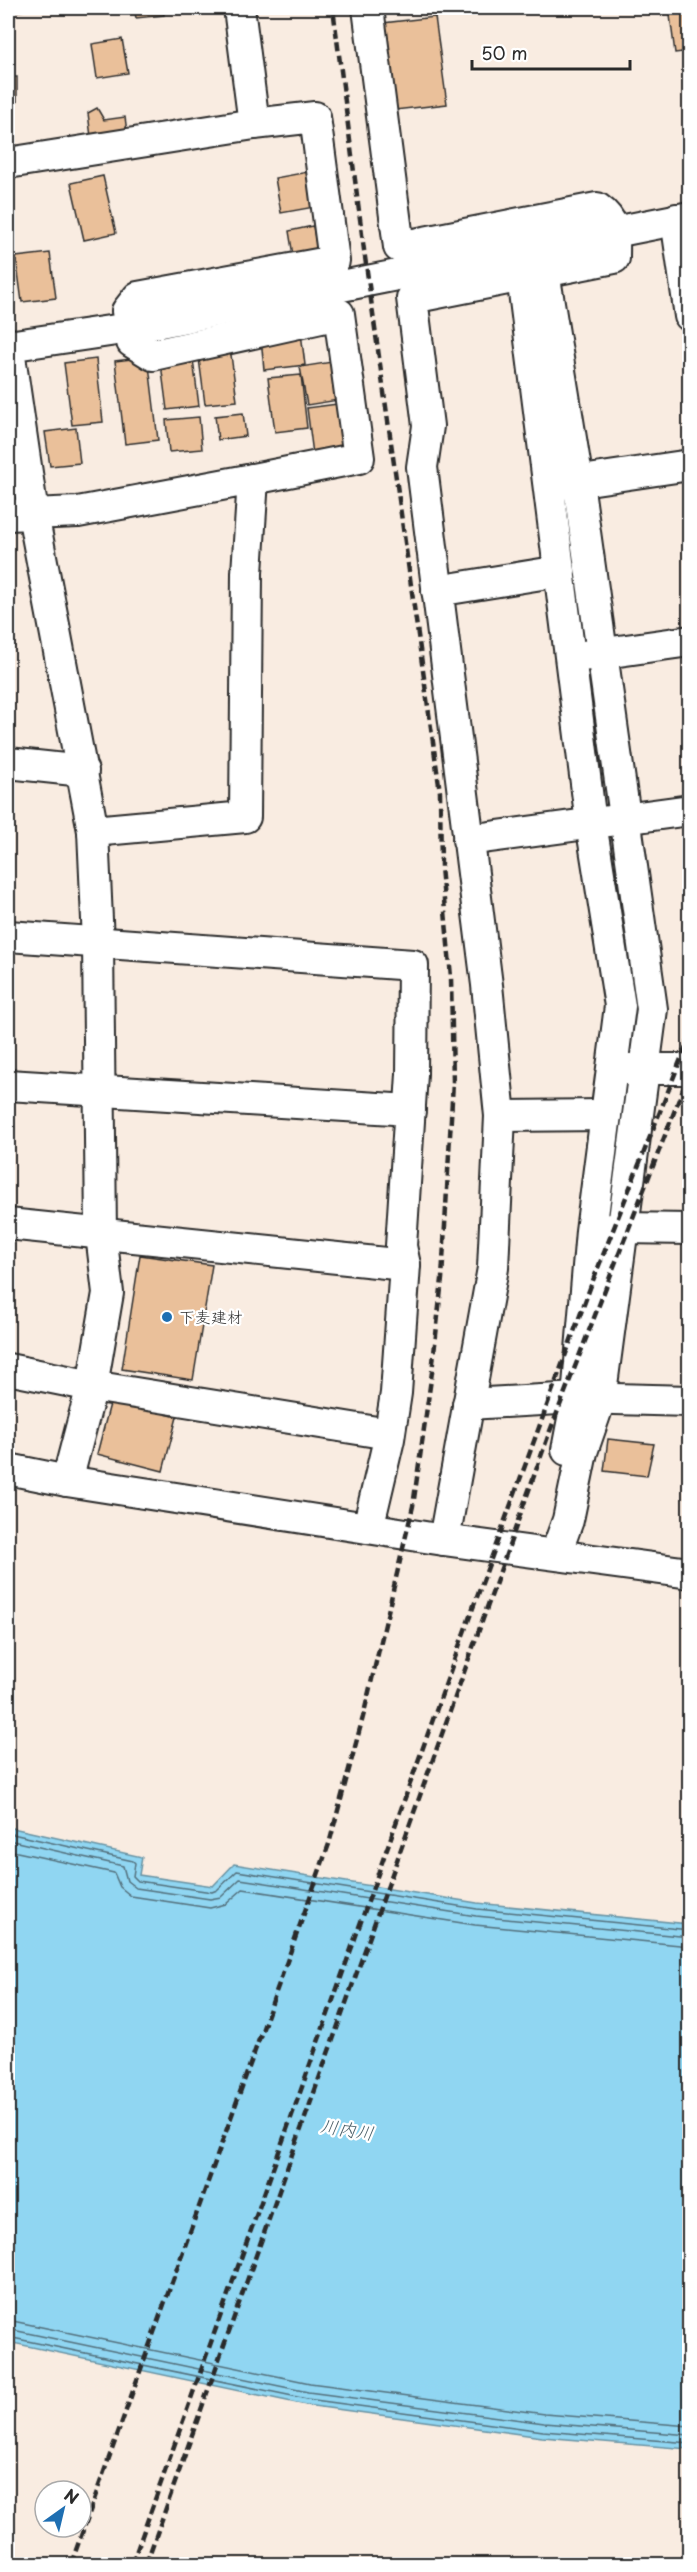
<svg xmlns="http://www.w3.org/2000/svg" width="697" height="2572" font-family="'Playpen Sans','Klee One',sans-serif">
<style>
.water{fill:#90d6f2;stroke:#6892a2;stroke-width:1.5}
.lines{fill:none;stroke-linecap:round;stroke-linejoin:round}
.shore{stroke:#536f7b;stroke-width:1.5}
.building{fill:#eac09a;stroke:#2b2b2b;stroke-width:1.5}
.minor-casing{stroke:#2b2b2b;stroke-width:34}
.minor{stroke:#fff;stroke-width:30}
.rail{stroke:#2b2b2b;stroke-width:4.5;stroke-dasharray:9 4.5;stroke-linecap:butt}
.poi-dot{fill:#1f6fb2;stroke:#fff;stroke-width:2}
.labels{text-anchor:middle;stroke-width:4.5;stroke-linejoin:round;paint-order:stroke}
.poi-label{font-size:16px;fill:#2b2b2b;stroke:#fff;text-anchor:start}
.water-label{font-size:18px;font-style:italic;fill:#495e67;stroke:#fff}
</style>
<rect width="100%" height="100%" fill="#f9ece1"/>
<filter id="ink" filterUnits="userSpaceOnUse"><feTurbulence type="fractalNoise" baseFrequency=".0167" numOctaves="2"/><feDisplacementMap in="SourceGraphic" scale="12" xChannelSelector="R" yChannelSelector="G"/><feConvolveMatrix kernelMatrix="1 2 1 2 8 2 1 2 1" color-interpolation-filters="sRGB"/></filter>
<g filter="url(#ink)">
<polygon class="water" points="8,1827 142,1857 139,1875 213,1886 234,1864 477,1903 689,1924 689,2449 542,2437 306,2405 8,2342"/>
<g class="lines">
<g class="shore">
<polyline points="8,1833 133,1861 135,1863 133,1876 138,1881 212,1892 217,1890 237,1871 477,1909 690,1930"/>
<polyline points="8,1840 123,1866 127,1881 136,1888 210,1899 221,1897 240,1879 476,1916 690,1937"/>
<polyline points="8,1850 114,1873 120,1887 131,1896 210,1908 226,1904 243,1889 475,1925 690,1946"/>
<polyline points="8,2320 310,2383 545,2414 690,2426"/>
<polyline points="8,2329 308,2392 544,2423 690,2435"/>
<polyline points="8,2337 307,2399 543,2431 690,2443"/>
</g>
</g>
<g class="building">
<polygon points="8,8 46,8 8,12"/>
<polygon points="134,8 163,8 164,15 136,18"/>
<polygon points="669,8 690,8 690,51 675,53"/>
<polygon points="435,17 447,104 395,110 383,23"/>
<polygon points="122,39 128,73 97,78 92,44"/>
<rect x="8" y="77" width="9" height="25"/>
<polygon points="97,108 104,120 125,117 127,132 91,137 88,113"/>
<polygon points="313,171 320,206 281,213 275,178"/>
<polygon points="103,176 116,233 84,240 71,183"/>
<polygon points="313,226 318,256 294,261 289,231"/>
<polygon points="50,253 56,298 22,302 16,257"/>
<polygon points="301,333 305,365 264,370 261,338"/>
<polygon points="230,347 237,401 205,404 198,351"/>
<polygon points="192,352 199,406 167,410 160,356"/>
<polygon points="148,357 158,440 125,444 115,361"/>
<polygon points="96,359 103,422 72,425 64,363"/>
<polygon points="338,361 345,399 307,405 300,367"/>
<polygon points="301,375 307,428 275,432 268,378"/>
<polygon points="345,403 351,449 313,454 307,408"/>
<polygon points="243,413 246,436 218,440 215,416"/>
<polygon points="199,417 202,449 169,452 166,420"/>
<polygon points="76,428 80,463 50,466 45,432"/>
<polygon points="140,1255 212,1265 193,1380 122,1369"/>
<polygon points="111,1400 177,1417 163,1471 97,1454"/>
<polygon points="608,1439 654,1444 647,1476 604,1471"/>
</g>
<g class="lines">
<g class="minor-casing">
<g id="minor">
<polyline points="239,8 254,124"/>
<path d="M 368,8 L 399,247 L 597,208 C 617,222 614,235 614,258 L 412,298 L 428,426 L 422,467 L 487,985 L 500,1116 L 493,1268 L 444,1540"/>
<polyline points="8,163 254,124 315,117 334,261 138,297 127,311 132,342 153,355 339,314 359,458 253,479"/>
<polyline points="676,219 690,316"/>
<polyline points="544,272 578,482 652,1009 600,1400 582,1452 568,1520 556,1553"/>
<polyline points="522,276 591,823 620,1006 591,1231 577,1398 567,1450"/>
<polyline points="8,343 33,514 93,831 98,942 101,1234 108,1293 92,1386 67,1481"/>
<polyline points="8,346 130,328 690,217"/>
<polyline points="561,484 690,465"/>
<polyline points="8,515 78,512 253,479 247,573 245,817 93,831"/>
<polyline points="437,591 560,571"/>
<polyline points="583,656 690,641"/>
<polyline points="8,763 83,771"/>
<polyline points="468,840 690,810"/>
<polyline points="8,936 413,965 412,1074 401,1246 405,1265 396,1393 389,1439 368,1528"/>
<polyline points="624,1069 690,1069"/>
<polyline points="8,1085 410,1110"/>
<polyline points="500,1116 606,1115"/>
<polyline points="8,1224 405,1265"/>
<polyline points="603,1230 623,1228 690,1229"/>
<polyline points="8,1369 92,1386 389,1434"/>
<polyline points="468,1404 577,1398 690,1401"/>
<polyline points="8,1469 67,1481 444,1540 690,1573"/>
</g>
</g>
<use href="#minor" class="minor"/>
<g class="rail">
<polyline points="71,2564 329,1844 363,1717 413,1506 432,1372 442,1279 453,1082 451,977 441,867 440,792 364,250 333,8"/>
<polyline points="132,2564 462,1638 590,1288 690,1036"/>
<polyline points="146,2564 550,1431 690,1071"/>
</g>
</g>
</g>
<circle class="poi-dot" cx="167" cy="1317" r="6"/>
<g class="labels">
<g class="poi-label">
<text x="179" y="1323">下麦建材</text>
</g>
<g class="water-label">
<text transform="translate(347 2130) rotate(9)" y="6">川内川</text>
</g>
</g>
<rect width="697" height="2572" fill="none" stroke="#fff" stroke-width="30"/>
<rect x="15" y="15" width="667" height="2542" fill="none" stroke="#2b2b2b" stroke-width="2" filter="url(#ink)"/>
<g transform="translate(63 2509) rotate(34)"><circle r="28" fill="#ffffff" stroke="#aaaaaa" stroke-width="1.5"/>
<path d="M0-4.5L10 22L0 15L-10 22Z" fill="#1f6fb2"/>
<text y="-9" font-size="16" font-weight="bold" text-anchor="middle" fill="#2b2b2b">N</text>
</g>
<path d="M472 60v9h158v-9" fill="none" stroke="#2b2b2b" stroke-width="3"/>
<text x="481" y="60" font-size="18" fill="#2b2b2b" stroke="#ffffff" stroke-width="4.5" paint-order="stroke">50 m</text>
</svg>
